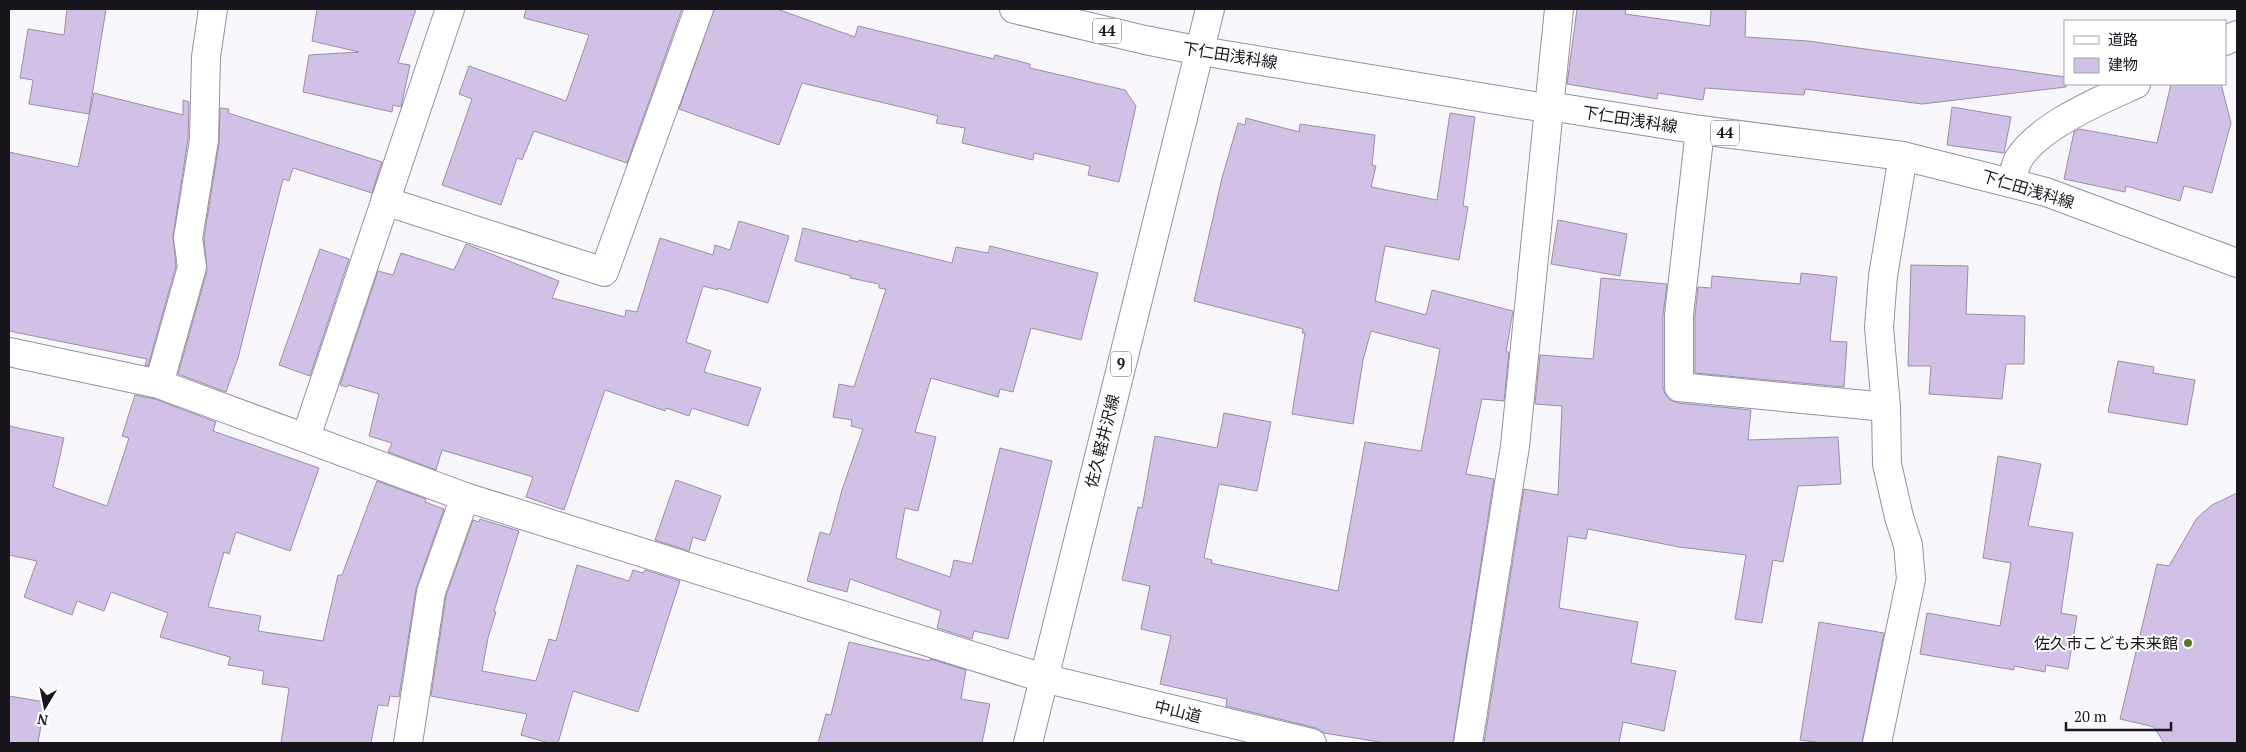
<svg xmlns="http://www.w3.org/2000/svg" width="2246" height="752" font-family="'PT Serif','Noto Sans JP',serif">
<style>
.building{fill:#d1c1e6;stroke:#988fa5}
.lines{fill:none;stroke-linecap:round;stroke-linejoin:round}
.minor-casing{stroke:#988ea5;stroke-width:30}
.major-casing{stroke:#988ea5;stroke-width:30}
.minor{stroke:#fff;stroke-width:28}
.major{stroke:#fff;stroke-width:28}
.poi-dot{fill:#59772d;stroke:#fff;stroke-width:2}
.labels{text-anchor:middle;stroke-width:4;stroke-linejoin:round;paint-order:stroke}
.shield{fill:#fff;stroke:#5e5b61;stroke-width:1}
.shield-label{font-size:15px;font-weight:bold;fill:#19151d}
.street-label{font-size:16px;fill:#19151d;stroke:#fff}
.poi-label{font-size:16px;fill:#19151d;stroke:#fff;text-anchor:end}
</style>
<rect width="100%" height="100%" fill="#f9f6fb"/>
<g class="building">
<polygon points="67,9 106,9 89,114 29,104 33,80 20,78 28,29 64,35"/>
<polygon points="317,9 416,9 398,63 410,65 401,107 393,105 392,112 303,92 309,55 359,52 312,41"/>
<polygon points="526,9 682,9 627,163 534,131 522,160 517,158 501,205 442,185 472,99 459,94 469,66 566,101 589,35 524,18"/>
<polygon points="714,9 777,9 855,37 858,26 994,59 995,55 1030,64 1030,68 1125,90 1136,106 1119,182 1088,175 1090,166 1034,153 1033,160 962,143 965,128 936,123 938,116 802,83 779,145 679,109"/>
<polygon points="1577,9 1626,9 1625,14 1710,26 1711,9 1746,9 1745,37 1808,41 2065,77 2066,87 1922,104 1805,89 1804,95 1705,88 1703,100 1658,93 1657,99 1567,84"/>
<polygon points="2171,84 2221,84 2231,123 2212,193 2184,186 2180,201 2126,186 2125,192 2064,179 2074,132 2079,129 2157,143"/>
<polygon points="94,93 183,115 183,100 189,102 188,139 173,236 176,266 148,366 145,365 147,359 9,331 9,152 78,167"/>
<polygon points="1952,107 2011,117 2004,153 1947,145"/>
<polygon points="220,108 229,109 228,113 382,162 372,193 293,168 289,181 283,179 238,358 226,392 178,374 207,271 204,238 219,143"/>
<polygon points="1450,113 1475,117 1463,206 1468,207 1459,260 1385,246 1375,301 1426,315 1432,290 1513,311 1506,352 1509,352 1504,401 1482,399 1466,474 1494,479 1453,743 1386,743 1324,733 1316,728 1226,706 1227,699 1160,684 1171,636 1141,629 1150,586 1122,580 1138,507 1142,508 1155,436 1217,448 1224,413 1271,422 1257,491 1219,484 1204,558 1212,560 1211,563 1338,591 1365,442 1421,451 1440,349 1371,331 1363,360 1353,424 1292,414 1305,333 1302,333 1303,329 1194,301 1222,178 1238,123 1245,125 1246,118 1299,132 1300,124 1375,135 1372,165 1376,166 1371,187 1437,200"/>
<polygon points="1558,220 1627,234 1620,276 1551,264"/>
<polygon points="739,221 789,236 768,303 718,288 718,290 703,286 686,342 711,351 704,372 761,388 748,426 692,408 689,416 666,408 665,411 605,390 564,510 526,497 533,477 442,450 436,470 388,452 392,443 369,436 379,394 348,385 347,387 340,385 378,271 393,275 401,253 454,270 466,244 559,281 552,298 625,317 626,310 637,312 660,238 713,255 715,245 730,250"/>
<polygon points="803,228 858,242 859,240 952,263 956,247 988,253 990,246 1098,273 1081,340 1031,328 1013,392 1000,389 998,397 931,378 915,432 936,437 918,511 905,508 896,558 950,577 954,560 972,564 1000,448 1052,461 1008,639 974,631 972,639 937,628 941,611 850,579 847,592 807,581 820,532 830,535 842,490 863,429 851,426 852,420 833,417 839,384 854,387 886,289 879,288 879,284 850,278 851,276 795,261"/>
<polygon points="320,249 349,259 310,376 279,365"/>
<polygon points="1911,265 1968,266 1966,314 2025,316 2024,364 2006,364 2002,399 1929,394 1931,366 1908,366"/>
<polygon points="1801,273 1837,277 1830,341 1847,342 1844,387 1695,373 1695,316 1698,287 1711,288 1712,276 1800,284"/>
<polygon points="1601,278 1667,284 1663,315 1663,387 1665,394 1670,400 1678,403 1751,410 1748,440 1838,437 1841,484 1798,486 1783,562 1773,560 1762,623 1735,619 1746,555 1679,547 1588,529 1586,539 1568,536 1559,608 1638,622 1631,663 1676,671 1664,731 1623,722 1619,743 1484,743 1524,489 1558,495 1562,406 1535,404 1540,355 1593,359"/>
<polygon points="2118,361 2154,367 2153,373 2195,380 2187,425 2108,412"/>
<polygon points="135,395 155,399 216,422 213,431 319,468 290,551 236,532 229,554 224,552 208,607 261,616 258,631 323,641 338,575 342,575 377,481 426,499 425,502 444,509 416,589 399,697 390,696 388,706 378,705 371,743 281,743 289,688 262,684 264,671 228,665 230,657 160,637 168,613 111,592 104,611 77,601 72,615 24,597 37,561 9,555 9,426 64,438 53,487 107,506 129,438 122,436"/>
<polygon points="1998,456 2041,464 2028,526 2073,533 2061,613 2077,616 2068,669 2046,665 2045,672 2014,666 2014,670 1920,654 1927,613 2000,626 2011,563 1983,558"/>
<polygon points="676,480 721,496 705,541 693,537 689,551 655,540"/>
<polygon points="2237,493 2237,743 2164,743 2154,727 2120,719 2157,564 2169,566 2197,518 2212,505"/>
<polygon points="480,519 519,531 494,611 496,612 488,638 482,671 536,681 549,639 556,641 577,565 629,581 633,570 643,573 645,570 680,581 638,712 573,691 558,743 549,743 521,735 527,714 431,696 446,596 473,520 479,522"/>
<polygon points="1819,622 1884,633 1862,743 1822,743 1800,740"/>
<polygon points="849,642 929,661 930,659 966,670 961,699 990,704 982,743 818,743 826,714 831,715"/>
<polygon points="9,696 45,702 38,743 9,743"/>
</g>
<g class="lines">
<g class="minor-casing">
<g id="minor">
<polyline points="2225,41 2237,35"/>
<polyline points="1700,130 1679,315 1679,387 1886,407"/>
<path d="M 2011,182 C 2013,175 2015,167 2018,160 C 2038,126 2101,100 2136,84"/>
<polyline points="385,201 604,272 699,9"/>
<polyline points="9,352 159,384 465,497 1043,678 1312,743"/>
<polyline points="159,384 192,267 188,238 204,140 206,57 213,9"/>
<polyline points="306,437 450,9"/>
<polyline points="408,743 431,592 465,497"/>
<polyline points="1468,743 1515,446 1559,9"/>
<polyline points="1877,743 1911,579 1908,545 1899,517 1887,464 1886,407 1879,327 1883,276 1903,156"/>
</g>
</g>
<g class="major-casing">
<g id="major">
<polyline points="1014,9 1145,40 1201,51 1540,107 1549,106 1700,130 1903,156 2046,192 2237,263"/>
<polyline points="1028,743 1210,9"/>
</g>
</g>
<use href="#minor" class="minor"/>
<use href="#major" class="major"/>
</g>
<circle class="poi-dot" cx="2188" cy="643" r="5"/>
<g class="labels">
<g class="shield">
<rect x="1093" y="18.5" width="28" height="25" rx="4"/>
<rect x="1711" y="120.5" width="28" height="25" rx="4"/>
<rect x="1111" y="351.5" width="20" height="25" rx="4"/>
</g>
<g class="shield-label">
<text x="1107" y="36">44</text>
<text x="1725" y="138">44</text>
<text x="1121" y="369">9</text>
</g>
<g class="street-label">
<text transform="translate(1230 55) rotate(9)" y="6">下仁田浅科線</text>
<text transform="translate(1630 119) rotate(9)" y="6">下仁田浅科線</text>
<text transform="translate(2028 189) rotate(17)" y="6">下仁田浅科線</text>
<text transform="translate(1102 441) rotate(-76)" y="6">佐久軽井沢線</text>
<text transform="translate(1178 711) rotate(14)" y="6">中山道</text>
</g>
<g class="poi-label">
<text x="2178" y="649">佐久市こども未来館</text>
</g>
</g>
<rect width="2246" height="752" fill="none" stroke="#19151d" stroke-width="20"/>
<rect x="2064" y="20" width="162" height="65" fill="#ffffff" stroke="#a3a1a5"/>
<rect x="2074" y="36" width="25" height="8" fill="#ffffff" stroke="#a3a1a5"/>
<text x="2108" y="45" font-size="15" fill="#19151d">道路</text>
<rect x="2074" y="58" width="25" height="15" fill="#d1c1e6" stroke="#a3a1a5"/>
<text x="2108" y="70" font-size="15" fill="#19151d">建物</text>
<g transform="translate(45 707) rotate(190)" stroke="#ffffff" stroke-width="4" paint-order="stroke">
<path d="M0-4L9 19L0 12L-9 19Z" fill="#19151d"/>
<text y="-8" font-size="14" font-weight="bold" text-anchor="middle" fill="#19151d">N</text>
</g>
<path d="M2066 722v8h105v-8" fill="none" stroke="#19151d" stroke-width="2.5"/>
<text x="2074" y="722" font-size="15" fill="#19151d" stroke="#ffffff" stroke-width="4" paint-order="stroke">20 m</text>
</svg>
